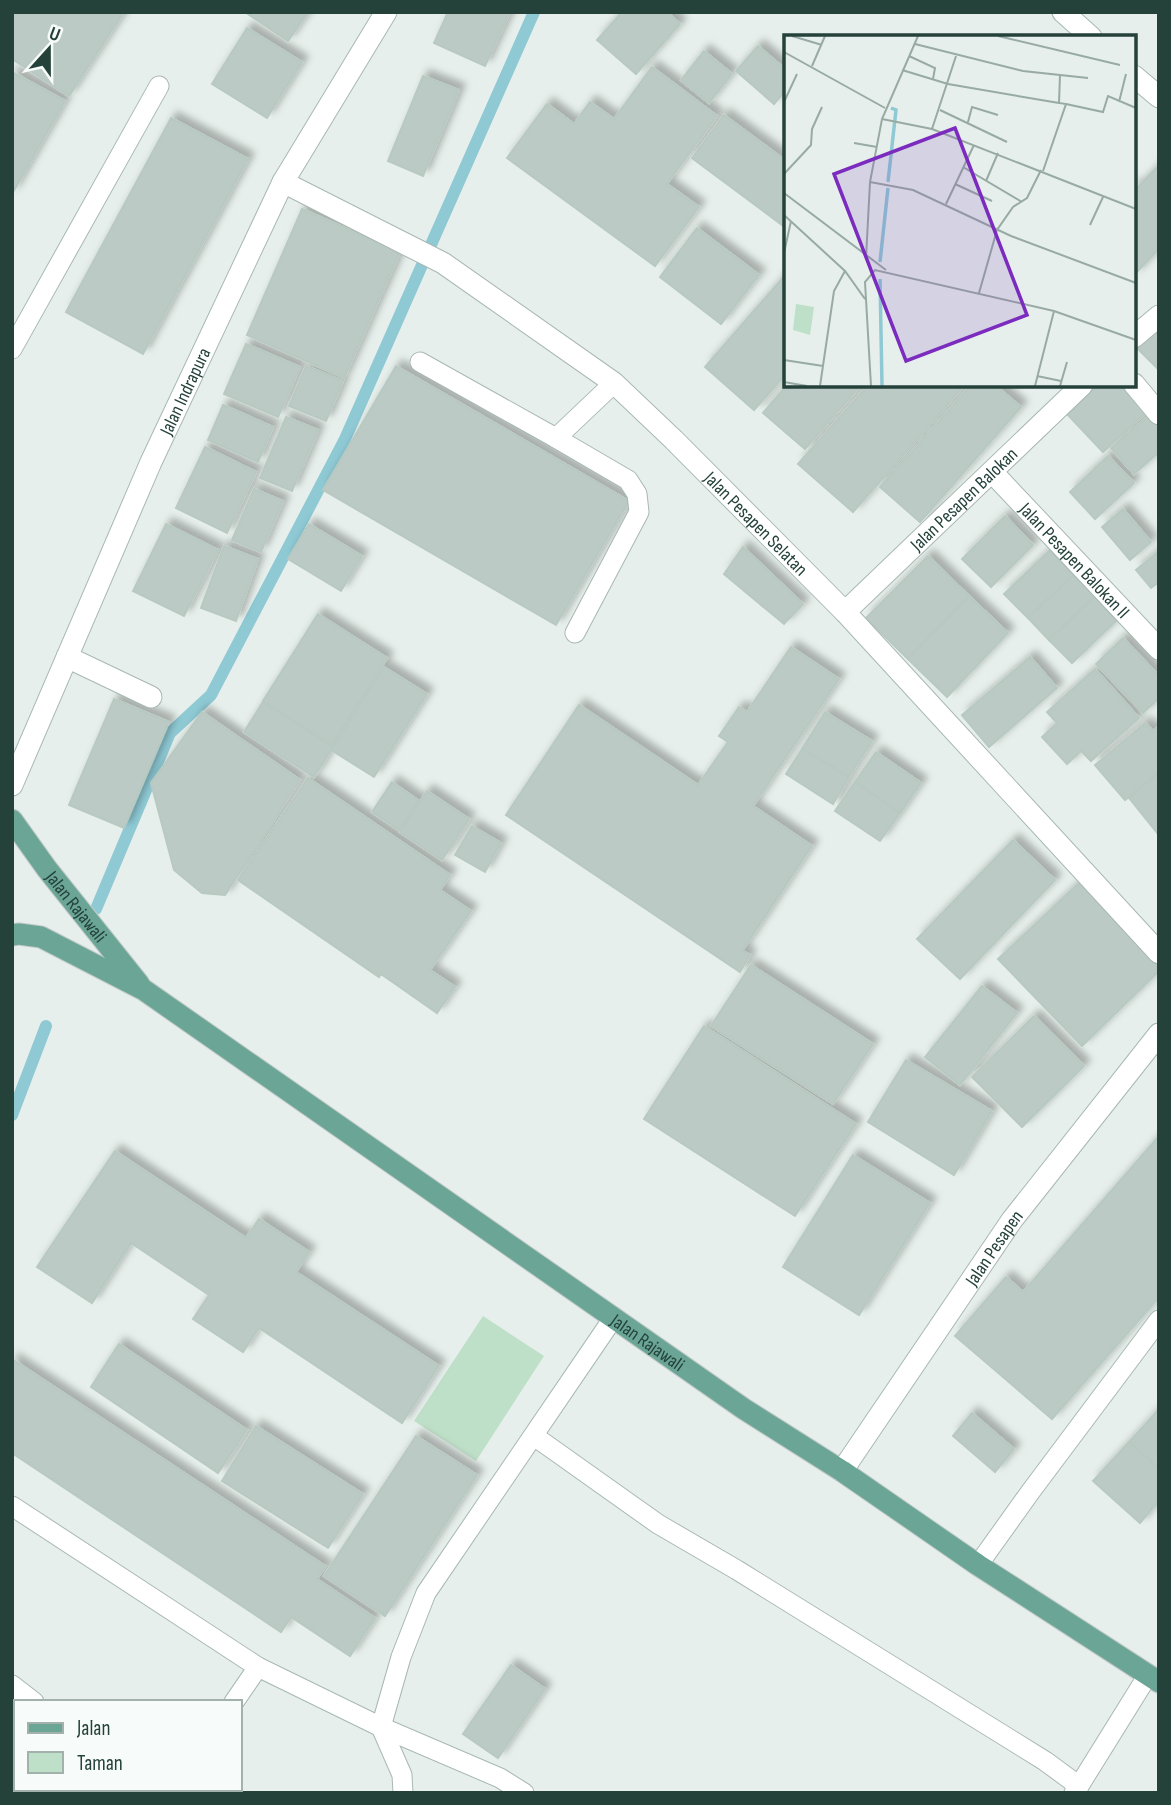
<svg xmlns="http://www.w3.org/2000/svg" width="1171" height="1805" font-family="'Sofia Sans Condensed',sans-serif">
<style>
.green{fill:#bfe0c8}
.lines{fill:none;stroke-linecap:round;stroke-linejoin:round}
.stream{stroke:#8ec9d4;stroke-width:12}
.building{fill:#bbcac4;stroke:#b8c9c2;stroke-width:2;filter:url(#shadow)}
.service-casing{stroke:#a8b8b2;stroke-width:21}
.minor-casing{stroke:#a8b8b2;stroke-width:23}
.primary-casing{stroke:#c2cac8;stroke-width:23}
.service{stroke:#fff;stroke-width:19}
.minor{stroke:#fff;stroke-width:21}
.primary{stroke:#6aa596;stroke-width:21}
.labels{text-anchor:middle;stroke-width:5;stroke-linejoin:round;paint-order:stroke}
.street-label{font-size:19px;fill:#24423a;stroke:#f7fbf9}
.inset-river{fill:none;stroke:#8ec9d4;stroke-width:3.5}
.inset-road{fill:none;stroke:#98aaa4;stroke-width:2}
.view{fill:#7b2cbf;fill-opacity:0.15;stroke:#7b2cbf;stroke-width:3.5}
.inset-edge{fill:none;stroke:#24423a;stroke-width:3.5}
</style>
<defs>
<filter id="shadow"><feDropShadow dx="6" dy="-6" stdDeviation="3.5" flood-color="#0004"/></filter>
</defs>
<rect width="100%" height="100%" fill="#e6efeb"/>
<polygon class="green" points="483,1316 544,1356 476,1461 414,1421"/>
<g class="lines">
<g class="stream">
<polyline points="96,909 170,733 211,695 345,439 534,12"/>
<polyline points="12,1115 46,1026"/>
</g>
</g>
<g class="building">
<polygon points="12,12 124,12 69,96 12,59"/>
<polygon points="245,12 308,12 288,41"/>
<polygon points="448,12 510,12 485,66 434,43"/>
<polygon points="622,12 667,12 680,24 636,74 597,40"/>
<polygon points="247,28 302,62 267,118 212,84"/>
<polygon points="758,46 786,70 786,90 774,104 736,71"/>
<polygon points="704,51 732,74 709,103 681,80"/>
<polygon points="652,67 717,116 667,184 699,207 655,266 507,158 547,104 574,124 590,102 614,119"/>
<polygon points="12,72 65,101 12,194"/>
<polygon points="423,76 459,90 423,176 388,161"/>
<polygon points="724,115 786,161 786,228 692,158"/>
<polygon points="171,118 248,159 143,354 66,312"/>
<polygon points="1159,165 1159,249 1134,275 1134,185 1137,188"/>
<polygon points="302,209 400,252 344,378 247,335"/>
<polygon points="697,228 759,275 721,324 660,277"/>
<polygon points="786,274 786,374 754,410 705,367"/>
<polygon points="1159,325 1159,370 1136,347"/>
<polygon points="246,344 300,367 278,417 224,394"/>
<polygon points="306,366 343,381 326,421 289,406"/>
<polygon points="396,366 629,501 556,625 323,490"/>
<polygon points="787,385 861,385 805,449 763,413"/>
<polygon points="868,385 965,385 853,512 798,464"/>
<polygon points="971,385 995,385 1021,407 920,522 880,487"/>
<polygon points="1098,385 1128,385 1150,409 1103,452 1067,414"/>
<polygon points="223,405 273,427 258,462 208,440"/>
<polygon points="1151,414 1159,423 1159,452 1134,474 1111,448"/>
<polygon points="286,417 318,430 292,491 260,478"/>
<polygon points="205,447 256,472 227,533 176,508"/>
<polygon points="1108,456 1134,483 1095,519 1070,492"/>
<polygon points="254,489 283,501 261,552 232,540"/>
<polygon points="1123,509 1151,542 1130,560 1102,527"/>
<polygon points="1005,516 1033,545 991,587 962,559"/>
<polygon points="166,524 218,550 184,616 133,591"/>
<polygon points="309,524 362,556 341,591 288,559"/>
<polygon points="224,546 258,559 236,621 201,608"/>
<polygon points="743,547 803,604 784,624 724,574"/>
<polygon points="1050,550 1074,575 1028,618 1004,594"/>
<polygon points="1159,551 1159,582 1151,588 1136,570"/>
<polygon points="928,556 969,596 908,659 866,618"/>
<polygon points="1074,575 1095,596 1049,640 1028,618"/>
<polygon points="969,596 1008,633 947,697 908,659"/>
<polygon points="1095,596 1117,620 1072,663 1049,640"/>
<polygon points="318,614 387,658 332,745 263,701"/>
<polygon points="1123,638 1159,676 1159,698 1143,713 1096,664"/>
<polygon points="791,647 839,679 753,806 812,846 742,951 750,955 740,972 506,815 579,705 698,785 728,742 719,736 739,707 747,712"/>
<polygon points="1030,657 1057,688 989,747 962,715"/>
<polygon points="384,667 427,694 374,777 331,750"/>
<polygon points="1095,669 1139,718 1091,761 1081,751 1067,764 1042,737 1057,723 1047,712"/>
<polygon points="114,699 169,722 124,828 69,805"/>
<polygon points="263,702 333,747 314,777 244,732"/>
<polygon points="202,712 300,780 225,895 202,893 174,870 151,783"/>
<polygon points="825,712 872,741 849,777 802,749"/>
<polygon points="1145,723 1153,731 1159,726 1159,772 1125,800 1095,765"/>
<polygon points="802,749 849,777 833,804 786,774"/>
<polygon points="876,752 921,783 900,813 855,782"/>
<polygon points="1158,773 1159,774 1158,834 1129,798"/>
<polygon points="308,778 450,875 440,890 471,911 430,970 455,987 437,1013 381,974 379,977 238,880"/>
<polygon points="392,782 419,801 399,830 372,812"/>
<polygon points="855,782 900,813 880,841 835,811"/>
<polygon points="427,791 469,819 442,860 400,832"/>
<polygon points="472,826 501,843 485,872 455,855"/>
<polygon points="1013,840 1055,880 960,979 917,939"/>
<polygon points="1081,881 1159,961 1159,971 1082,1046 998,959"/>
<polygon points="751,965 873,1044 833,1104 711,1026"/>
<polygon points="982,986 1017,1013 960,1085 925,1057"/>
<polygon points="1034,1016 1084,1066 1022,1127 972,1077"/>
<polygon points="704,1026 856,1124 795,1216 644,1119"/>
<polygon points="906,1060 992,1111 954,1175 868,1122"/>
<polygon points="1159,1136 1159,1297 1052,1419 955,1336 1006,1277 1023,1292"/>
<polygon points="115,1151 246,1238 259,1219 309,1252 296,1272 439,1366 402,1423 259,1328 243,1352 193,1319 209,1295 131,1243 92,1303 37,1267"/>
<polygon points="853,1155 930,1203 859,1315 783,1267"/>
<polygon points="119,1344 247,1430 218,1473 91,1387"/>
<polygon points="12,1359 325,1566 317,1579 375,1618 350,1656 291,1617 281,1632 12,1453"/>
<polygon points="1159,1409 1159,1469 1129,1442"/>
<polygon points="972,1413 1014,1449 995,1472 953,1436"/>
<polygon points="256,1426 363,1494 328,1548 222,1481"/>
<polygon points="416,1436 477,1475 385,1616 324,1576"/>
<polygon points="1129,1442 1159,1469 1159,1501 1140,1523 1093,1481"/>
<polygon points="511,1665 545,1689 498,1758 463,1734"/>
<polygon points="12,1767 16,1769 16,1789 69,1789 78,1793 12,1793"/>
</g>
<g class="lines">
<g class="service-casing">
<g id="service">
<polyline points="12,349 159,86"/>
<polyline points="420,362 556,438"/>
<polyline points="575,633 639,512 637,494 628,480 556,438 614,383"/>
<polyline points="534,1436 658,1524 737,1570 1045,1761 1079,1786 1074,1793"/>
<polyline points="12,1506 258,1667 381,1727 500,1778 524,1793"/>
<polyline points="978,1565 1031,1491 1159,1320"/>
<polyline points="12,1685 34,1702"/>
<polyline points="234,1702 258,1667"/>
<polyline points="1079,1786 1148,1675"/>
<polyline points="148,1789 153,1793"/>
<polyline points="169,1793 172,1789"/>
<polyline points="403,1793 402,1775 381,1727 401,1657 426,1593 614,1317"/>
</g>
</g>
<g class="minor-casing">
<g id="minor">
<polyline points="1063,12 1091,37"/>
<polyline points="1134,76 1159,97"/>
<path id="s1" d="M 283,182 L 443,263 L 614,383 L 674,440 L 845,612 L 1159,953"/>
<polyline points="1134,337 1159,316"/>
<polyline points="1134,384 1159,414"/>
<path id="s2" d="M 992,472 L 1159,649"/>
<path id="s3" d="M 845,612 L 1082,385"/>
<polyline points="67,657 151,697"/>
<path id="s4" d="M 12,785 L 151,462 L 283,182 L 386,12"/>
<path id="s5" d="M 842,1471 L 1012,1220 L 1159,1034"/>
</g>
</g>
<g class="primary-casing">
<g id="primary">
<path id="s6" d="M 12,820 L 47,869 L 139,984"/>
<path id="s7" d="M 12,935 L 19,934 L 41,937 L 144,990 L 744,1409 L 842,1471 L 978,1565 L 1159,1682"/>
</g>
</g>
<use href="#service" class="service"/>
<use href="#minor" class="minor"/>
<use href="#primary" class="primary"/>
</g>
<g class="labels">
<g class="street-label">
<text dy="7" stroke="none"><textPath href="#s4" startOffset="430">Jalan Indrapura</textPath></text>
<text dy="7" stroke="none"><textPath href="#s3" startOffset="164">Jalan Pesapen Balokan</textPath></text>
<text dy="7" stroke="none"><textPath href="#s1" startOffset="588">Jalan Pesapen Selatan</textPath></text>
<text dy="7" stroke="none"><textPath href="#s2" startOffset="121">Jalan Pesapen Balokan II</textPath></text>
<text dy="7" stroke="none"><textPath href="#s6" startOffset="108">Jalan Rajawali</textPath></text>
<text dy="7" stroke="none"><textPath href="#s5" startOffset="270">Jalan Pesapen</textPath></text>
<text dy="7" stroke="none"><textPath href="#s7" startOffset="760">Jalan Rajawali</textPath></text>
</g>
</g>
<g transform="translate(784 35)">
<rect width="352" height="352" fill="#e6efeb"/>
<path d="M 12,269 L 30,272 L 26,300 L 9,295 Z" fill="#bfe0c8"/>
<path class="inset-river" d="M 104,147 L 112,75 L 107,73M 96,227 L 104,153M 96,244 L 98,351"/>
<path class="inset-road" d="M 8,1 L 38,10M 214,1 L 336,30M 131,9 L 239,36 L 304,43M 0,17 L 101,73M 125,21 L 151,33 L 149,44M 28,31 L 41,1M 118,35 L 164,49 L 275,68M 0,67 L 13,39M 335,67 L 342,39M 282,69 L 319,77 L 324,61 L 352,73M 156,75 L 223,107M 98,84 L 148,94 L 352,174M 184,87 L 188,72 L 214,80M 148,94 L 172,21M 70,108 L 93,112M 179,132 L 238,167M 259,136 L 282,69 L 275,68 L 276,40M 0,139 L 27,110 L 28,94 L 38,72M 202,146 L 214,118M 86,147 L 129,155 L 227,201 L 352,248M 171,149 L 208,166M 0,158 L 102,235M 162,169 L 190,110M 0,180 L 61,236 L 81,264M 306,190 L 319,162M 0,218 L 7,186M 82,223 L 86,147 L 98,84 L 134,1M 195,258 L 213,195 L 229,172 L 243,163 L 257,135M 0,325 L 39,331M 253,341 L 277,346M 0,347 L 23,351M 36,351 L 50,256 L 61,236M 87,351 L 81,247 L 91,235 L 270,276 L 352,305M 251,351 L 270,276M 276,351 L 283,327"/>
<path class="view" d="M 171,93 L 243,280 L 122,326 L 50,139 Z"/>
<rect width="352" height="352" class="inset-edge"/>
</g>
<rect width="1171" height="1805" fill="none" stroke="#24423a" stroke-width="28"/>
<rect x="14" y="1700" width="228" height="91" fill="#f7fbf9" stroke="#a3b1ad" stroke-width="2"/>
<rect x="28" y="1723" width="35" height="10" fill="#6aa596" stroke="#a3b1ad" stroke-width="2"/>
<text x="77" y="1735" font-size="21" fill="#24423a">Jalan</text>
<rect x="28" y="1752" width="35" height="21" fill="#bfe0c8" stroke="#a3b1ad" stroke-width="2"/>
<text x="77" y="1770" font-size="21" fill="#24423a">Taman</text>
<g transform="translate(49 49) rotate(21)" stroke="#f7fbf9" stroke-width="5" paint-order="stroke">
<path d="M0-5L12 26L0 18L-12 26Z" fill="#24423a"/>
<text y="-10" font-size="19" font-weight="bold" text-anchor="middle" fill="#24423a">U</text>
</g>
</svg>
